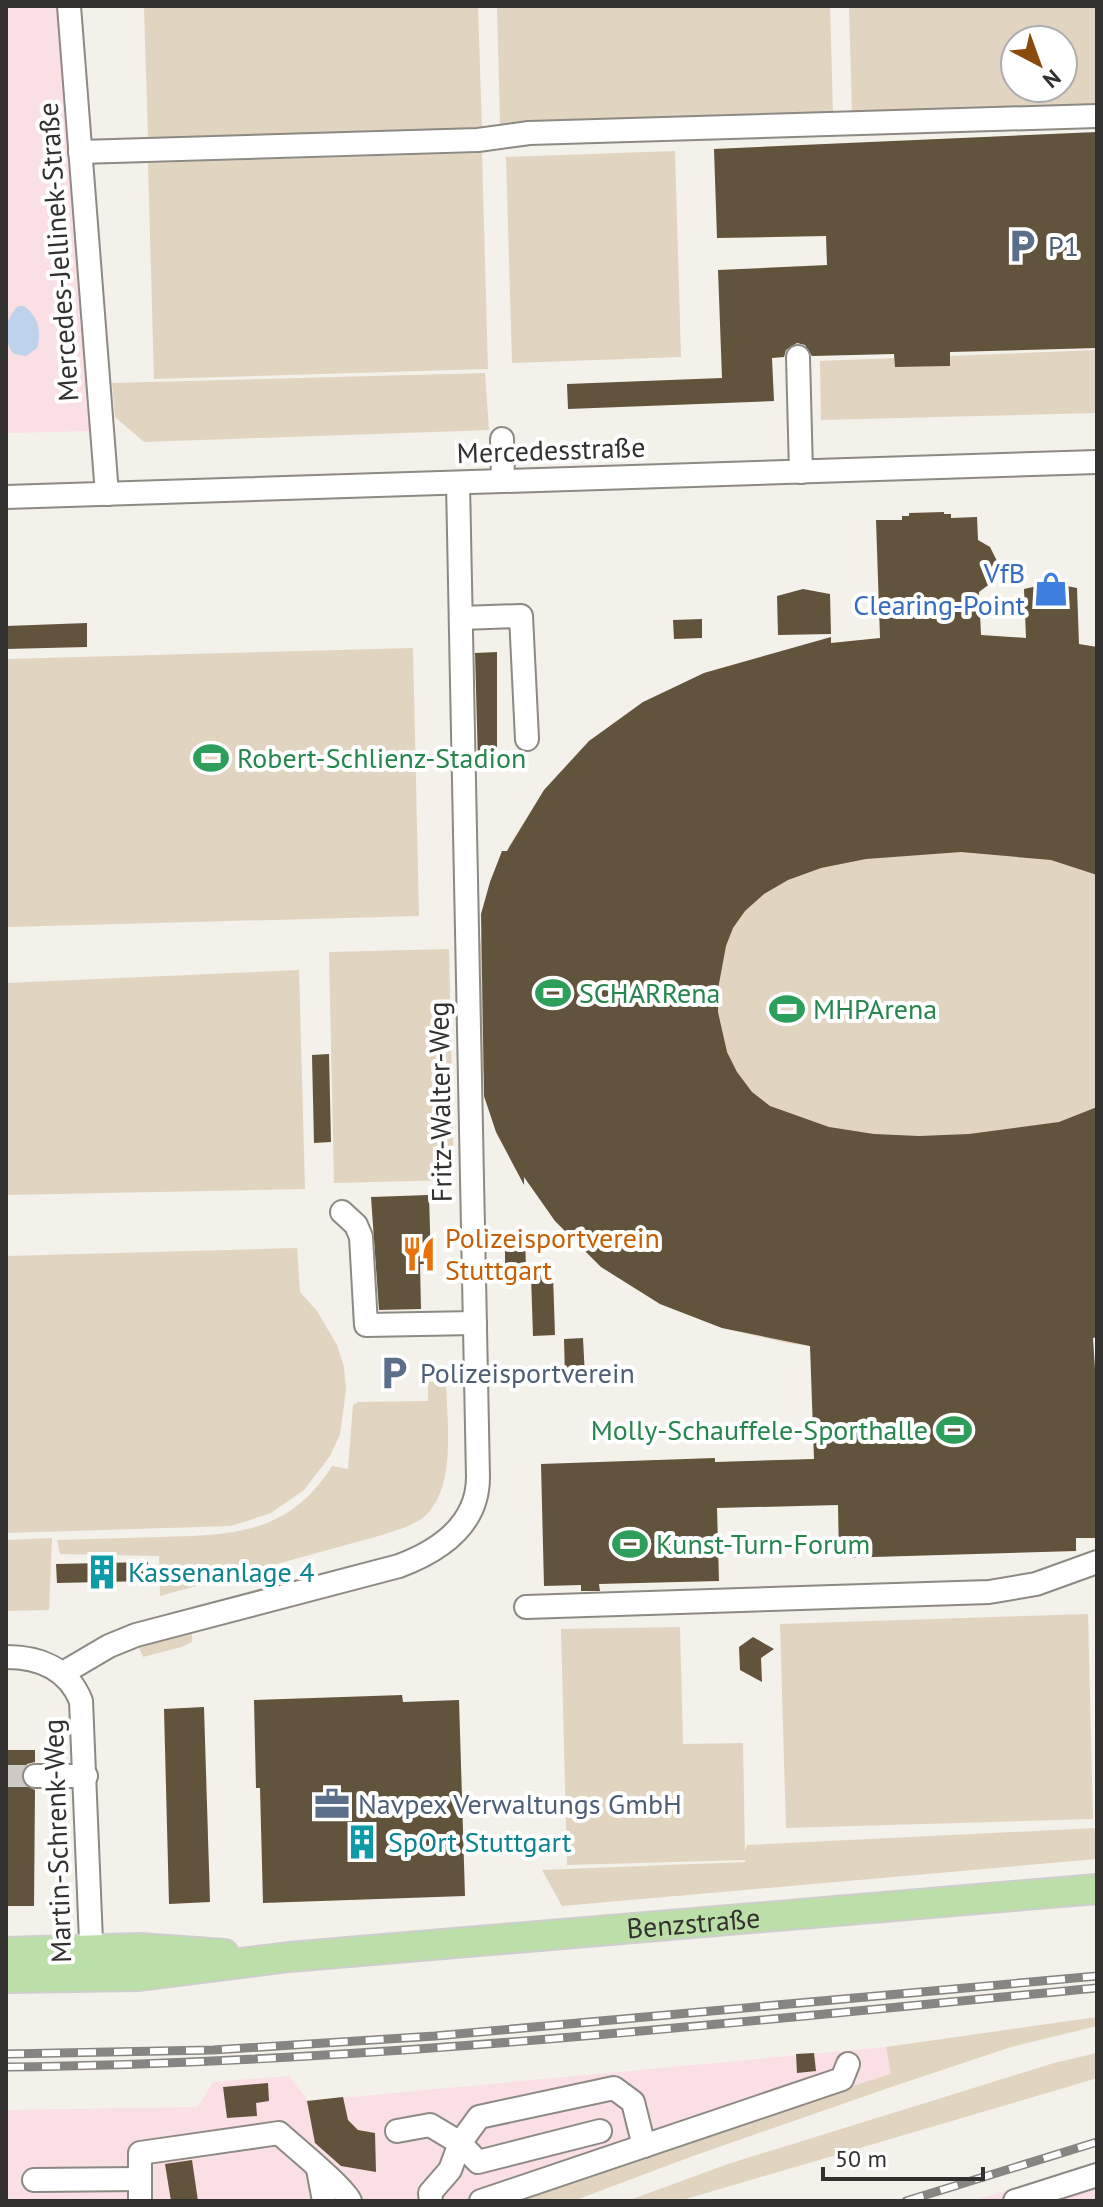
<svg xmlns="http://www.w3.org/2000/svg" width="1103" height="2207" font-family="'PT Sans',sans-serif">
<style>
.industrial{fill:#fadfe5}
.green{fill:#e1d4c0;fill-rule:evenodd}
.water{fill:#bfd2eb}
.building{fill:#62533c}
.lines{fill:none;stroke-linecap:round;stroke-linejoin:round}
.minor-tunnel{stroke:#cdcac5;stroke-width:22;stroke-dasharray:22 11;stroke-linecap:butt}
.minor-casing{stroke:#8d8983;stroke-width:26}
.major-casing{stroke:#cececd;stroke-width:32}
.minor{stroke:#fff;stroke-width:22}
.major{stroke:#bcdfa9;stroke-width:28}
.rail-casing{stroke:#878581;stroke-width:9}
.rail{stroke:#fff;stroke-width:6;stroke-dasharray:18;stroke-linecap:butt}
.labels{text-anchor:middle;stroke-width:8;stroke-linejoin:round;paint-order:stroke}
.service-label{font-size:28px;fill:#4e5e75;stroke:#fff;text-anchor:start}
.street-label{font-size:28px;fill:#33312f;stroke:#fff}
.shop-label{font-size:28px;fill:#366cbe;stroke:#fff;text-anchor:end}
.leisure-label{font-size:28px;fill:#27864d;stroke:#fff;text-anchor:start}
.food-label{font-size:28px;fill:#c56008;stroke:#fff;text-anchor:start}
.culture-label{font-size:28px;fill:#0d838f;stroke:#fff;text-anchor:start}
</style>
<rect width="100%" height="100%" fill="#f4f0ea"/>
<g class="industrial">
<polygon points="6,6 59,6 92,431 6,433"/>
<polygon points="886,2047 891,2074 680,2140 501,2201 6,2201 6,2110 198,2107 213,2082 289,2076 308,2101"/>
<polygon points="1097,2163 1097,2201 972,2201"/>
</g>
<g class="green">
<polygon points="144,6 478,6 482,129 148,139"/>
<polygon points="497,6 830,6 833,113 500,124"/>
<path d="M 849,6 L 1097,6 L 1097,106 L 852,113 ZM 1015,40 L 1063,40 L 1063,88 L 1015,88 Z"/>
<polygon points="675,151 681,357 512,363 506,157"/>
<polygon points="482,153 488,369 154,379 148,163"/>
<polygon points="1097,350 1097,413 821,420 820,361"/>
<polygon points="485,373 489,430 144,442 115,417 112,383"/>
<polygon points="962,635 1028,638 1097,647 1097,1337 1050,1346 853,1352 787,1343 722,1328 660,1304 601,1267 555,1221 518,1168 491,1108 477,1043 475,976 486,909 509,846 544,790 589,741 704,673 767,655 832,643"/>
<polygon points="413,648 419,916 8,927 6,659"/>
<polygon points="449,949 454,1180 334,1183 329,952"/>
<polygon points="299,970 305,1189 6,1195 6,983"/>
<polygon points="297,1248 300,1292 317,1311 337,1345 344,1367 346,1390 340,1434 330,1456 304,1490 271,1513 231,1526 6,1533 6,1256"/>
<path d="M 428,1382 L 446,1382 C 447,1420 456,1485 427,1514 C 415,1526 397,1530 382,1535 L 160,1596 L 159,1556 L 60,1554 L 57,1540 C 91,1539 126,1538 161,1537 C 234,1535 289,1534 332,1466 L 348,1469 L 353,1405 L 358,1402 L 428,1401 Z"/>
<polygon points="52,1538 49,1610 6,1611 6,1540"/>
<polygon points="1088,1614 1093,1819 786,1828 780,1624"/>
<polygon points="680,1627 683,1744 743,1743 745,1852 747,1845 1097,1828 1097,1859 562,1906 542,1870 745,1862 745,1860 567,1865 561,1629"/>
<polygon points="192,1631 192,1642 181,1647 143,1657 138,1645"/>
<polygon points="1097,2017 1097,2026 1011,2047 891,2087 693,2156 573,2201 501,2201 680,2140 891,2074 886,2047"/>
<polygon points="1097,2053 1097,2078 1064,2088 679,2201 627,2201 728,2164 1054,2063"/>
</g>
<path class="water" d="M 18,306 L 24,306 C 38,316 42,332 37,348 L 26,356 L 14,354 C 1,339 5,319 18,306 Z"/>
<g class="building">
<polygon points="1097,132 1097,348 950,352 950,366 895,367 894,354 812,356 805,345 797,343 786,350 784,357 772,358 774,401 568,409 567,384 722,378 718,270 827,265 826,236 717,238 714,149"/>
<polygon points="944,512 944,514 951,514 951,518 977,517 978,540 990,547 998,563 995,580 979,592 981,635 1026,638 1024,589 1051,583 1077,588 1079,644 1097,647 1097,875 1051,860 961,852 866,859 821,868 788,880 764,894 745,911 733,928 726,946 718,989 718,1012 727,1052 737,1072 752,1092 770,1106 829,1127 874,1134 919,1136 969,1134 1059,1122 1097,1107 1097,1337 1093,1338 1097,1400 1097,1538 1076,1538 1076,1551 839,1558 838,1505 717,1508 719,1581 599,1584 600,1591 581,1591 581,1585 544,1586 541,1464 715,1458 715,1462 814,1459 810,1346 722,1328 660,1304 601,1267 555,1221 524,1177 524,1185 496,1132 484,1096 481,914 490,882 502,851 507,851 544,790 589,741 643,702 704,673 831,637 831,643 880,638 876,520 902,520 902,516 909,516 909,513"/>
<polygon points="803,589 830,594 831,634 778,635 777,596"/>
<polygon points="702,619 702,638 674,639 673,620"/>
<polygon points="87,623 87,647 6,649 6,626"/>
<polygon points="497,652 497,761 478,762 475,653"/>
<polygon points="329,1054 331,1142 314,1143 312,1055"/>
<polygon points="429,1195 431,1264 420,1264 421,1309 379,1310 371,1197"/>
<polygon points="505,1233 525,1233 526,1270 505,1271"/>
<polygon points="553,1275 555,1335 533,1336 531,1276"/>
<polygon points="583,1338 585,1377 565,1378 564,1339"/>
<polygon points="148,1562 148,1581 57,1583 56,1564"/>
<polygon points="753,1637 774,1649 761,1658 762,1682 740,1670 739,1647"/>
<polygon points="402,1695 403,1702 459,1700 465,1896 263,1903 260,1788 256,1788 254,1700"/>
<polygon points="204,1707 210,1902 169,1904 164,1709"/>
<polygon points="6,1750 35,1750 35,1762 27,1764 21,1775 23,1784 35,1790 34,1906 6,1906"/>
<polygon points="814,2053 816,2071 797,2073 796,2054"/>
<polygon points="268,2083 269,2101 256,2103 257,2116 227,2118 223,2087"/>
<polygon points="343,2097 348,2120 358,2130 375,2133 376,2172 341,2166 315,2143 307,2101"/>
<polygon points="192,2160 198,2201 171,2201 165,2164"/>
</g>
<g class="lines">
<polyline class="minor-tunnel" points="6,1776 35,1776"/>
<g class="minor-casing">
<g id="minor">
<polyline points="69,6 107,494"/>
<polyline points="80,152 478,140 529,133 1097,116"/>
<polyline points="798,357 801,472"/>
<polyline points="502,439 503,481"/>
<polyline points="6,497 1097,462"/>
<polyline points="461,618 521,616 527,739"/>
<polyline points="342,1212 356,1225 361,1237 366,1325 475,1323"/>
<polyline points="526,1607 989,1592 1036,1584 1097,1562"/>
<path d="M 6,1657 C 39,1657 68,1668 81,1701 L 92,1965"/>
<path d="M 63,1673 L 109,1646 L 136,1635 L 399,1566 C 439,1551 478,1525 478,1477 L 458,483"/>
<polyline points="35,1776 86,1776"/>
<polyline points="397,2131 430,2125 460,2143 478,2162 600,2131"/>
<polyline points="318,2169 324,2201"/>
<polyline points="34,2180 140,2179"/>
<path d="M 140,2201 L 140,2153 L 279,2133 C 292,2145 346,2189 350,2201"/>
<polyline points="431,2201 430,2193 450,2170 460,2143 479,2117 614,2088 633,2102 644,2146"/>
<polyline points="481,2201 842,2079 848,2064"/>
<polyline points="1015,2201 1097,2175"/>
</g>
</g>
<g class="major-casing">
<g id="major">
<polyline points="6,1952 139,1948 224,1954"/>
<path id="s1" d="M 6,1978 L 139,1976 L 289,1957 L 1097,1889"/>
</g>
</g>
<use href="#minor" class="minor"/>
<use href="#major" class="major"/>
<g class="rail-casing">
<g id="rail">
<polyline points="6,2054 213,2050 435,2036 1097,1976"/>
<path d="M 6,2067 C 371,2063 734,2022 1097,1988"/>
<polyline points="906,2201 1097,2142"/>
</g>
</g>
<use href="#rail" class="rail"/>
</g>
<defs>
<g id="parking-bare" transform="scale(2.76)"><path d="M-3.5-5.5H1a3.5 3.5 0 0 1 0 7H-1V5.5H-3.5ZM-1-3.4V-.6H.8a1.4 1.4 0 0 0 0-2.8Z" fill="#5c6f8a" stroke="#fff" stroke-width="2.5" paint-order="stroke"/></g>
<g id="shop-bare" transform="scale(2.76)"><path d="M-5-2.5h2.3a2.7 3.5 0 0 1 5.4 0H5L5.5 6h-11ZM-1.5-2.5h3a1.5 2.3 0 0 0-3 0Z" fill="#3f7fe0" stroke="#fff" stroke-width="2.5" paint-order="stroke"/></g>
<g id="stadium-bare" transform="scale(2.76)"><path d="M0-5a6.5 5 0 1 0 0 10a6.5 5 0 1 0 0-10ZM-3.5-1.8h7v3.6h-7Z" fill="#2e9e5b" stroke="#fff" stroke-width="2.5" paint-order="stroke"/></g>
<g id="restaurant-bare" transform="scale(2.76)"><path d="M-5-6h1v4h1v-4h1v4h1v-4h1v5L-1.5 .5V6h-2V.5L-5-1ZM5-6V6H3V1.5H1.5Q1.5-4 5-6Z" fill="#e8710a" stroke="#fff" stroke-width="2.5" paint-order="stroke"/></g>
<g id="building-bare" transform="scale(2.76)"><path d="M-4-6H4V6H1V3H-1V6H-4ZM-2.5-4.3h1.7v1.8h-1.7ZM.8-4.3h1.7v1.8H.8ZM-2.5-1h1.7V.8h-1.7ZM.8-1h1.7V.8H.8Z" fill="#0f9aa8" stroke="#fff" stroke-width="2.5" paint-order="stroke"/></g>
<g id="office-bare" transform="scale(2.76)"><path d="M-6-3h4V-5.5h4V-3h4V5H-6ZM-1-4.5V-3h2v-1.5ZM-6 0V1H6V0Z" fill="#5c6f8a" stroke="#fff" stroke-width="2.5" paint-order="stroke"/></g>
</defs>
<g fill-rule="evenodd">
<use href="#parking-bare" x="1022" y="246"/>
<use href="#shop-bare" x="1051" y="589"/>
<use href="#stadium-bare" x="211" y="758"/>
<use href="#stadium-bare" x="553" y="993"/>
<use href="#stadium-bare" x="787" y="1009"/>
<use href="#restaurant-bare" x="419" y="1254"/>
<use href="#parking-bare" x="394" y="1373"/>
<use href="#stadium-bare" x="954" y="1430"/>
<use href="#stadium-bare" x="630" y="1544"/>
<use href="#building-bare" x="102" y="1572"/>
<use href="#office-bare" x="332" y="1804"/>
<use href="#building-bare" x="362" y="1842"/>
</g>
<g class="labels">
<g class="service-label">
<text x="1048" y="256">P1</text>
<text x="420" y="1383">Polizeisportverein</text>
<text x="358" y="1814">Navpex Verwaltungs GmbH</text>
</g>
<g class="street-label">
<text transform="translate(58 252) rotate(-94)" y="10">Mercedes-Jellinek-Straße</text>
<text transform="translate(551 450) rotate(-2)" y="10">Mercedesstraße</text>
<text transform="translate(440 1102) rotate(-91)" y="10">Fritz-Walter-Weg</text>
<text transform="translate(57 1841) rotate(-92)" y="10">Martin-Schrenk-Weg</text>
<text dy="10" stroke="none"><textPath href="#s1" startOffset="690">Benzstraße</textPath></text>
</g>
<g class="shop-label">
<text x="1025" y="583">VfB<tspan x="1025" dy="32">Clearing-Point</tspan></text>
</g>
<g class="leisure-label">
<text x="237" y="768">Robert-Schlienz-Stadion</text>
<text x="579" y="1003">SCHARRena</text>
<text x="813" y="1019">MHPArena</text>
<text x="928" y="1440" text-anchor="end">Molly-Schauffele-Sporthalle</text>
<text x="656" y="1554">Kunst-Turn-Forum</text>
</g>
<g class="food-label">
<text x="445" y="1248">Polizeisportverein<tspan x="445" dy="32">Stuttgart</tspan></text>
</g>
<g class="culture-label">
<text x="128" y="1582">Kassenanlage 4</text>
<text x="388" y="1852">SpOrt Stuttgart</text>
</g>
</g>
<rect width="1103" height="2207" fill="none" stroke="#33312f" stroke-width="16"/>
<g transform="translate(1039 64) rotate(139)"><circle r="38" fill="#ffffff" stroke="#adadac" stroke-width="2"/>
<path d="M0-6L14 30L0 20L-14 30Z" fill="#894c0c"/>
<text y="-12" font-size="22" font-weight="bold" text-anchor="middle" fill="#33312f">N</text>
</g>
<path d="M823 2167v12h160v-12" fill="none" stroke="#33312f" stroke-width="4"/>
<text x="835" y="2167" font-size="24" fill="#33312f" stroke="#ffffff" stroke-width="6" paint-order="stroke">50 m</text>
</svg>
